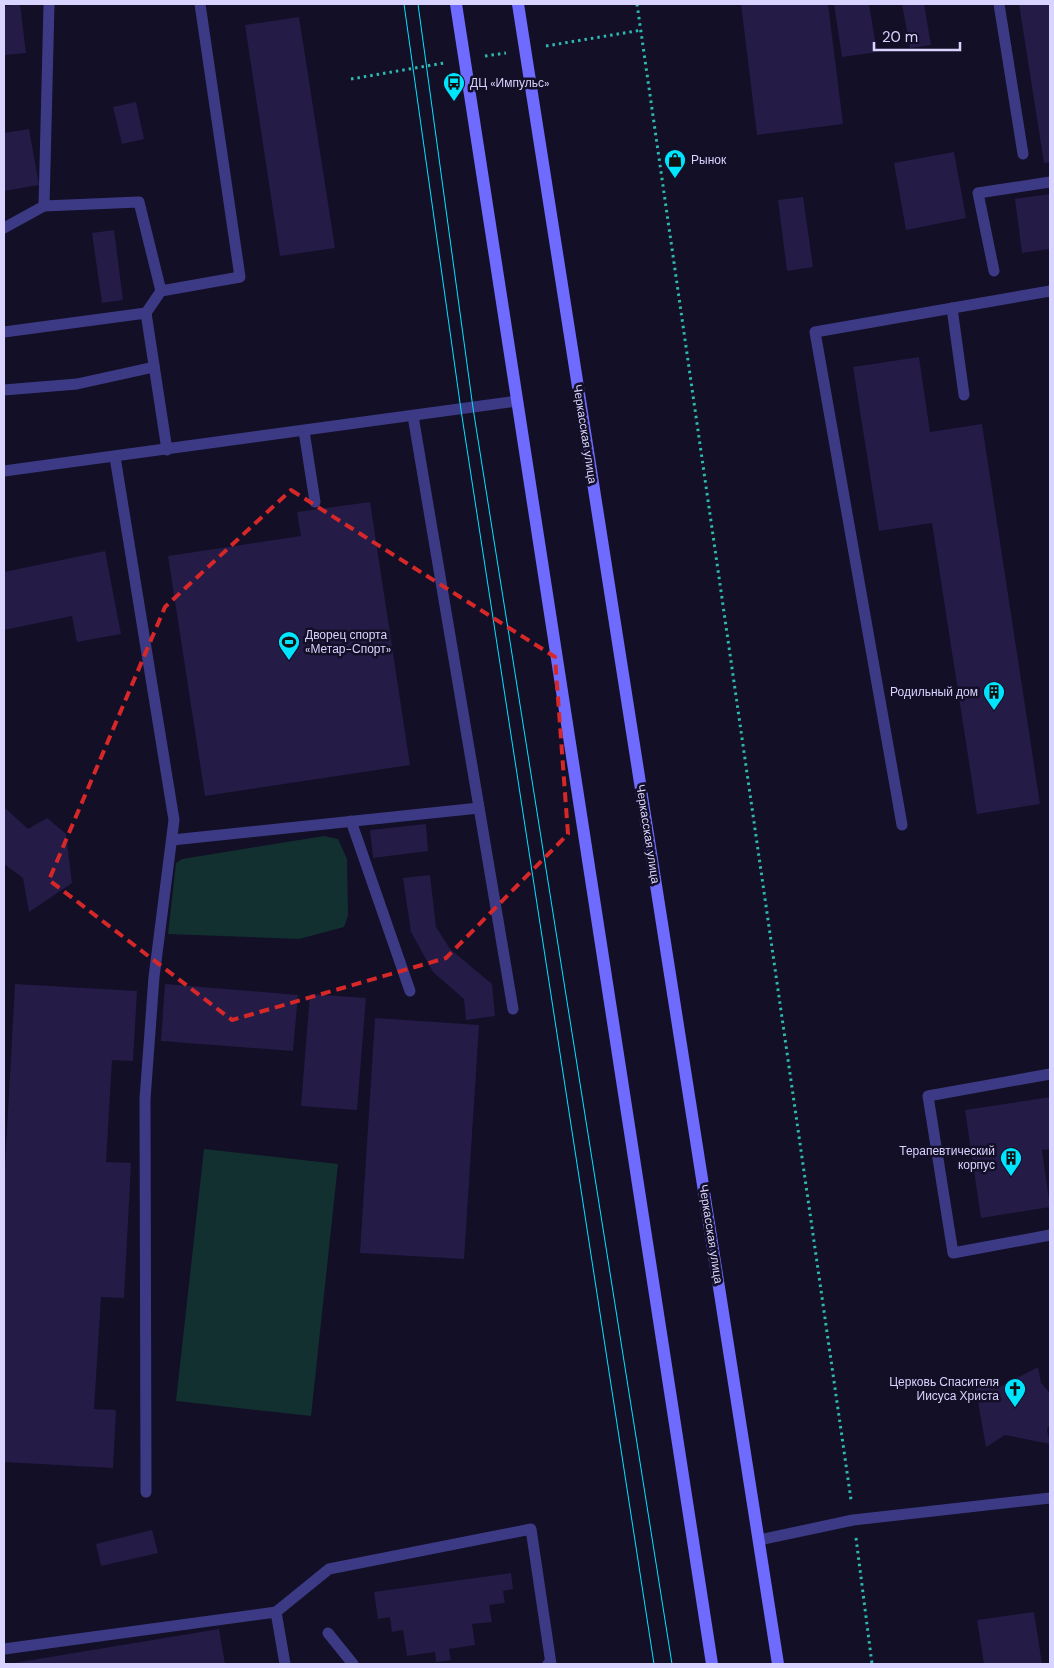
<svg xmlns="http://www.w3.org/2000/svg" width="1054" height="1668" font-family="'DM Sans',sans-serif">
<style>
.green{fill:#12302f}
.building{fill:#241b47}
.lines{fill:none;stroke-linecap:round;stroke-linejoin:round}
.path{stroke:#2fb8b0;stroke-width:3;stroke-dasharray:2.5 4;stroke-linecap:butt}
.lane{stroke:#3d3a85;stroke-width:11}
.secondary{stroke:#6f6bff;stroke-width:12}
.tram{stroke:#00e5ff;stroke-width:1}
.marked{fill:none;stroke:#d62828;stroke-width:4;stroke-dasharray:10 6;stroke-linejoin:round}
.labels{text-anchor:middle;stroke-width:5;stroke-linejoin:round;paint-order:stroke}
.poi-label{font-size:12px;fill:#d9d4ff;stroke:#130f26;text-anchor:start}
.street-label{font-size:12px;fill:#d9d4ff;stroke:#130f26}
</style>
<rect width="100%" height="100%" fill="#130f26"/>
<g class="green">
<polygon points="324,836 338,839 347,859 348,916 344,927 299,939 168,934 176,863 182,859"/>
<polygon points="204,1149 338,1164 311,1416 176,1401"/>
</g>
<g class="building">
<polygon points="20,4 26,53 4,55 4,6"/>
<polygon points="741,4 828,4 843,124 757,135"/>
<polygon points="834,4 869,4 877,52 842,57"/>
<polygon points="902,4 924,4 931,45 910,48"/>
<polygon points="1019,4 1050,4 1050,162 1044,163"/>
<polygon points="299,17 335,248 280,256 245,25"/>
<polygon points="136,102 144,139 122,144 113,107"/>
<polygon points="29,129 39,185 4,191 4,133"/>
<polygon points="954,152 966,218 906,230 894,163"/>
<polygon points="1050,194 1050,249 1022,253 1015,199"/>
<polygon points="803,197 813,267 787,271 778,200"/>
<polygon points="114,230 123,300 102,303 92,233"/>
<polygon points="919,357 930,432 982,424 1040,804 977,814 932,523 879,531 853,367"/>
<polygon points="370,502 410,765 205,796 168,556 301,536 297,512"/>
<polygon points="105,551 121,634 77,642 72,616 4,630 4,572"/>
<polygon points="4,807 28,829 47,818 66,834 72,883 29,912 23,878 4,864"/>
<polygon points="426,824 428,851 373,858 370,830"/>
<polygon points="430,875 436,927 450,949 492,984 495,1016 466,1020 464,999 433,972 411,932 403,878"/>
<polygon points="15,984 137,991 133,1061 112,1060 106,1162 131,1163 124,1298 101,1297 94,1409 116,1410 113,1468 4,1462 4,1184"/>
<polygon points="165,984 298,995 293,1051 161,1041"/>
<polygon points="310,994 366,998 357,1110 301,1106"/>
<polygon points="375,1018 479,1025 464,1259 360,1253"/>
<polygon points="1050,1097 1050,1149 1042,1150 1050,1207 981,1218 965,1110"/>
<polygon points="1038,1367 1041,1383 1050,1393 1050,1423 1047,1430 1050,1444 1005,1435 986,1447 974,1379 996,1389"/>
<polygon points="152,1530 158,1553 101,1566 96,1544"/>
<polygon points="511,1573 513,1589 503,1591 505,1603 489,1605 492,1622 472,1624 475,1645 449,1649 451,1660 436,1662 435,1652 407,1656 403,1630 392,1632 390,1617 378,1619 374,1592"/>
<polygon points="1034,1612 1042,1664 984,1664 977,1620"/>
<polygon points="219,1629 225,1664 15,1664 14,1663"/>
</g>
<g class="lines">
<g class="path">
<polyline points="637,4 851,1500"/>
<polyline points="546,46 642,30"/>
<polyline points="485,56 506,53"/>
<polyline points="351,79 444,63"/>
<polyline points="856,1538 872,1664"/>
</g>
<g class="lane">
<polyline points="999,4 1023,154"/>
<polyline points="44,206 139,202 161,291"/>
<polyline points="4,228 44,206 49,4"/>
<polyline points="994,271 978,193 1050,182"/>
<polyline points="952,308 964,395"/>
<polyline points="146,313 161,291 240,277 200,4"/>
<polyline points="4,332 146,313 167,450"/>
<polyline points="4,390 77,384 154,367"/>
<polyline points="413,416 513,1009"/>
<polyline points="304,431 315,502"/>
<polyline points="115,457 174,820 154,977 145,1099 146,1492"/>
<polyline points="4,471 517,401"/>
<polyline points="351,821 410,991"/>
<polyline points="902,825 815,332 1050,291"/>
<polyline points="172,840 479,808"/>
<polyline points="1050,1074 928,1096 953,1253 1050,1235"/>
<polyline points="759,1540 853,1520 1050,1498"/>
<polyline points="276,1612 329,1569 531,1529 551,1664 548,1664"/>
<polyline points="328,1633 353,1664"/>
<polyline points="4,1649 276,1612 285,1664"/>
</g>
<g class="secondary">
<polyline points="456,4 712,1664"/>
<polyline points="518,4 778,1664"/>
</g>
<g class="tram">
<polyline points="404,4 461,410 654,1664"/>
<polyline points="418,4 473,408 672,1664"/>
</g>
</g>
<path class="marked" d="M 291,490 L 555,657 L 568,834 L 446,958 L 232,1020 L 49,880 L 165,607 Z"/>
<defs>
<g id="bus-pin" transform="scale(1.125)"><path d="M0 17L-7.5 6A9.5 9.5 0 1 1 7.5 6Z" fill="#00e5ff" stroke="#130f26"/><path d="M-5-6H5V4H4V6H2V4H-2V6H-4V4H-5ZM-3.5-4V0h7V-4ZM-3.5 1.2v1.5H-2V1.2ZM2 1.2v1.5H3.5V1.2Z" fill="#111"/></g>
<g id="shop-pin" transform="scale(1.125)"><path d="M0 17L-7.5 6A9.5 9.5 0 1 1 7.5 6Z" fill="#00e5ff" stroke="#130f26"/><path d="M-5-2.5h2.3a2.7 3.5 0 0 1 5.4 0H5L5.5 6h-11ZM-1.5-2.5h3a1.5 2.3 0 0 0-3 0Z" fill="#111"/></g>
<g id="stadium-pin" transform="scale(1.125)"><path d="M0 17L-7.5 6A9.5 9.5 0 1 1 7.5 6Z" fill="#00e5ff" stroke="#130f26"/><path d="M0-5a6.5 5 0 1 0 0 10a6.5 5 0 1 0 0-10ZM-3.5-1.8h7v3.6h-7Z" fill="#111"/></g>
<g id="building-pin" transform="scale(1.125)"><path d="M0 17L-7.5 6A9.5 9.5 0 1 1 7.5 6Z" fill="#00e5ff" stroke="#130f26"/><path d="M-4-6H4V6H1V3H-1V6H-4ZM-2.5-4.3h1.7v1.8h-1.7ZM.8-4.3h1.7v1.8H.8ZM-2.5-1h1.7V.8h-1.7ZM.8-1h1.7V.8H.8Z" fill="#111"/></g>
<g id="church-pin" transform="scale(1.125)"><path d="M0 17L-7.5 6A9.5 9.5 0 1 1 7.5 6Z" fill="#00e5ff" stroke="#130f26"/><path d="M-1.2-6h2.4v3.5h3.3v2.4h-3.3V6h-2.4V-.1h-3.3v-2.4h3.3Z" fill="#111"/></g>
</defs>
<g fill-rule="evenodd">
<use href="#bus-pin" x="454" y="83"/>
<use href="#shop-pin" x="675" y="160"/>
<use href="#stadium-pin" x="289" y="642"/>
<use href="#building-pin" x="994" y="692"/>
<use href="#building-pin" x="1011" y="1158"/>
<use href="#church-pin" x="1015" y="1389"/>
</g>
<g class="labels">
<g class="poi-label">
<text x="470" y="87">ДЦ «Импульс»</text>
<text x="691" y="164">Рынок</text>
<text x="305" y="639">Дворец спорта<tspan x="305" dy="14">«Метар-Спорт»</tspan></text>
<text x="978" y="696" text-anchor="end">Родильный дом</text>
<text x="995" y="1155" text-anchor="end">Терапевтический<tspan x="995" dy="14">корпус</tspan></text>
<text x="999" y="1386" text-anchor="end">Церковь Спасителя<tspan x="999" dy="14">Иисуса Христа</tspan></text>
</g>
<g class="street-label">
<text transform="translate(585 434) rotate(81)" y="4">Черкасская улица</text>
<text transform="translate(648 834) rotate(81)" y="4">Черкасская улица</text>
<text transform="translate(711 1234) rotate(81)" y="4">Черкасская улица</text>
</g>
</g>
<rect width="1054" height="1668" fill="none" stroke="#d9d4ff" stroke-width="10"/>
<path d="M874 42v8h86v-8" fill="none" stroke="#d9d4ff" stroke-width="2.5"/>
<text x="882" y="42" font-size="15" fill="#d9d4ff" stroke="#130f26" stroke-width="4" paint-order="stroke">20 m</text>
</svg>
